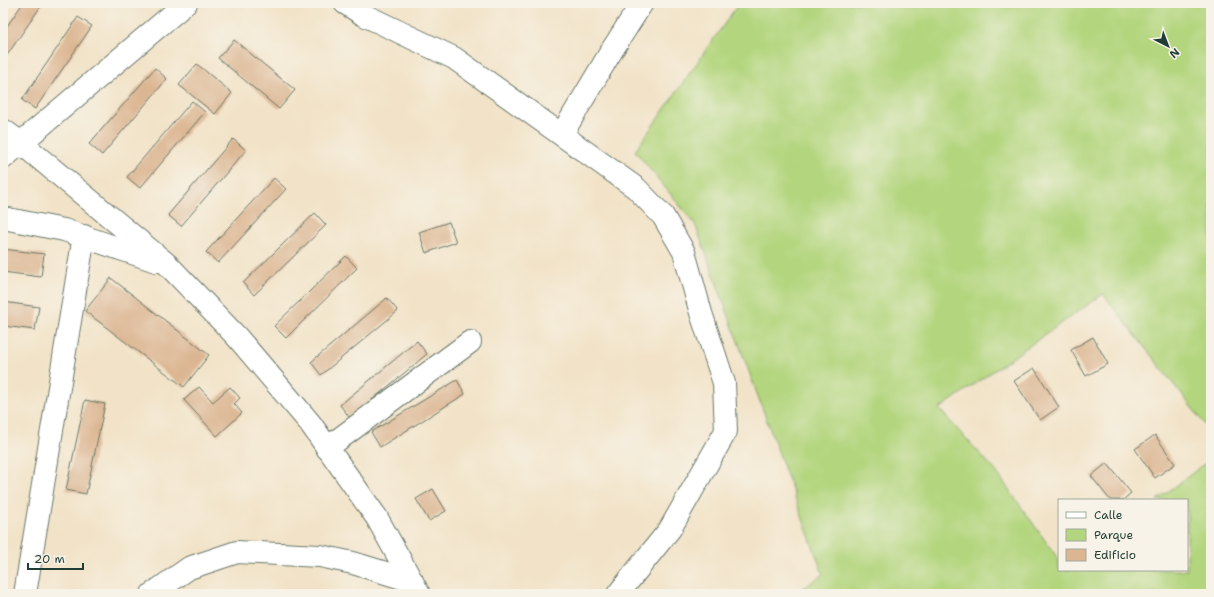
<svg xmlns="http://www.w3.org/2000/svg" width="1214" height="597" font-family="'Shantell Sans',sans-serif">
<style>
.green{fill:#b2d57d;stroke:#688958}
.building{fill:#dcb692}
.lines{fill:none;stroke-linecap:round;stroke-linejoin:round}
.minor-casing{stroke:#697768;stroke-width:24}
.minor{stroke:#fff;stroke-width:22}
</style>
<rect width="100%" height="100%" fill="#f7f3e8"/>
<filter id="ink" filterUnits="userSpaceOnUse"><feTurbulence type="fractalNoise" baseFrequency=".025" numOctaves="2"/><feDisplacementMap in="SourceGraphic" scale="8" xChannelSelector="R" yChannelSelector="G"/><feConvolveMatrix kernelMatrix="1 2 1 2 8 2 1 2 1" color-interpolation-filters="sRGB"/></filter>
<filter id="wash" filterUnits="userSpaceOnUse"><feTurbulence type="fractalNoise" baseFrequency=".012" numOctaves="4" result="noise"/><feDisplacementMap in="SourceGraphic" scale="16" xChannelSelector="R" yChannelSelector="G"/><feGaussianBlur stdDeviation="0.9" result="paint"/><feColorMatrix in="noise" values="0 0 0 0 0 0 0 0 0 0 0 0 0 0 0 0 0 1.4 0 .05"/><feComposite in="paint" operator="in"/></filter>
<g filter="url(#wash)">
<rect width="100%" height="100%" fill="#f2e3c8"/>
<polygon class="green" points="739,3 1211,3 1211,432 1103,294 939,409 995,470 1059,560 1059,570 1187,570 1187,500 1157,500 1211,459 1211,594 795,594 823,574 695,224 635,151"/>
<g id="blocks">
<g class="building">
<polygon points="23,3 43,3 3,61 3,32"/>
<polygon points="78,17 92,26 35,109 22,100"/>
<polygon points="234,40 295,90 279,109 218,58"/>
<polygon points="197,64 232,93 215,114 179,85"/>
<polygon points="155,68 167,79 102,155 89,144"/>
<polygon points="192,101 205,112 140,188 127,177"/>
<polygon points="233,139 246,150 181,226 168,215"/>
<polygon points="274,178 286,189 218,263 206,252"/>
<polygon points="315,213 326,225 254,295 243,283"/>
<polygon points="449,222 456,242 426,253 419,232"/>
<polygon points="3,249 44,254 41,277 3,272"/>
<polygon points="346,256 357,268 286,338 274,326"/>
<polygon points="111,278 209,355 184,387 85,311"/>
<polygon points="387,298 398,311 321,375 311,362"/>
<polygon points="3,302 39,307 35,330 3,326"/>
<polygon points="1093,337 1108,364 1086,376 1071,350"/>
<polygon points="417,341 427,354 350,418 340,405"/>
<polygon points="1034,368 1059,407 1040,420 1014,381"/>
<polygon points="457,380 465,394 380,447 371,432"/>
<polygon points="199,387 213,402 230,387 240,398 234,404 242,413 217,436 184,400"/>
<polygon points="85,400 105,404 86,494 66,490"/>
<polygon points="1155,435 1175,464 1155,478 1135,449"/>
<polygon points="1107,463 1131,493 1123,500 1110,500 1091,476"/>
<polygon points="433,489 446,511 429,521 416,499"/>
</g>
</g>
</g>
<g filter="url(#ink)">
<use href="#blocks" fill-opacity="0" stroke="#697768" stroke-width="1"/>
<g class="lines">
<g class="minor-casing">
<g id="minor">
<polyline points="345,3 364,15 454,58 636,188 663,216 684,252 701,313 724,383 726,431 670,529 618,594"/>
<polyline points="3,130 21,143 168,265 237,337 310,423 377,518 419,594"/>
<polyline points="562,134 612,50 642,3"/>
<polyline points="3,158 186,3"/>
<polyline points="3,218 64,230 156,261"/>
<polyline points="327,448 470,342"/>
<polyline points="25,594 84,236"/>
<polyline points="152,594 189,568 237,552 320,556 353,563 412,581"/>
</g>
</g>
<use href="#minor" class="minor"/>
</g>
</g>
<rect width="1214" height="597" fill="none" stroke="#f7f3e8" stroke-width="16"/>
<rect x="1058" y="499" width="130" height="72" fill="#f7f3e8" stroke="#a1aaa0"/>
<rect x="1066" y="512" width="20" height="6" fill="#ffffff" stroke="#a1aaa0"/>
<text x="1094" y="519" font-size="12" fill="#1f3d34">Calle</text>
<rect x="1066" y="529" width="20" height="12" fill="#b2d57d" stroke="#a1aaa0"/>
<text x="1094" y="539" font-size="12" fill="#1f3d34">Parque</text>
<rect x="1066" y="549" width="20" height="12" fill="#dcb692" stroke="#a1aaa0"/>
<text x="1094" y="559" font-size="12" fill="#1f3d34">Edificio</text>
<g transform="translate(1168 46) rotate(138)" stroke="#f7f3e8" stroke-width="3" paint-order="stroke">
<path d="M0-3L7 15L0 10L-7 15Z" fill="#1f3d34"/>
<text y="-6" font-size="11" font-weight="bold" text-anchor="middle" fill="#1f3d34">N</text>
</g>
<path d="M28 563v6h55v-6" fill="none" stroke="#1f3d34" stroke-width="2"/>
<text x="34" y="563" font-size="12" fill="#1f3d34" stroke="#f7f3e8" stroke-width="3" paint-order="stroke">20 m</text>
</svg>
